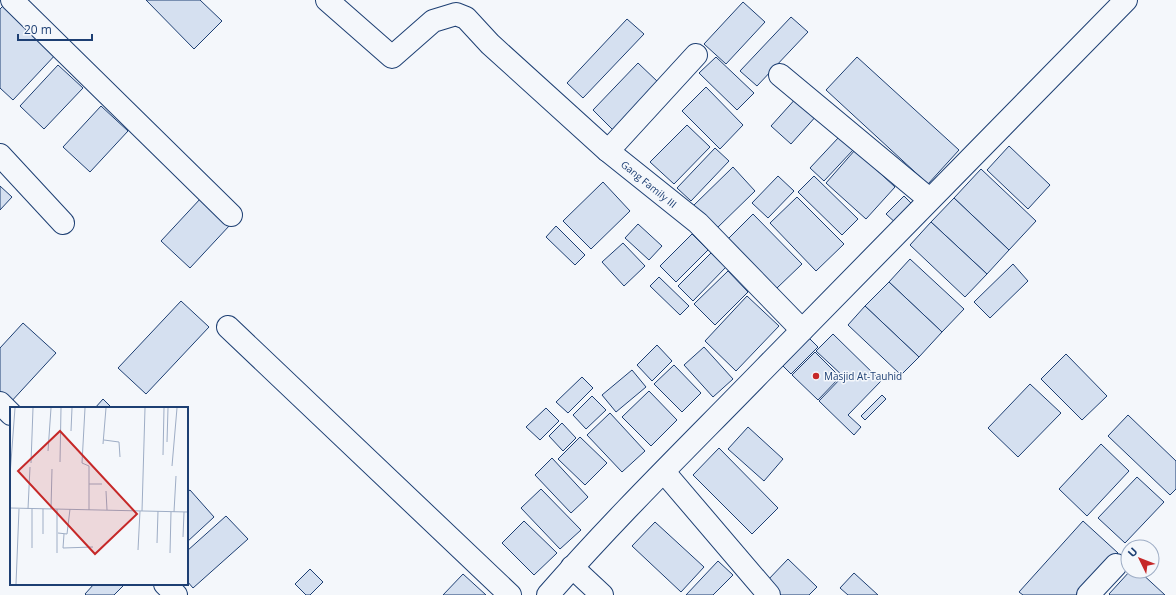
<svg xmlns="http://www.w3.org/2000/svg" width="1176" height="595" font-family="'Open Sans',sans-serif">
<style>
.building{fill:#d5e0f0;stroke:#1d3f73}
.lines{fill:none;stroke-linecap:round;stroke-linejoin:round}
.minor-casing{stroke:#1d3f73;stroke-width:24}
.minor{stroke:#f4f7fb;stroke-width:22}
.poi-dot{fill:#c62828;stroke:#f4f7fb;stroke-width:1.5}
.labels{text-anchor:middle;stroke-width:3;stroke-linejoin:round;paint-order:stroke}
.street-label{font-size:10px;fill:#1d3f73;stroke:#f4f7fb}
.poi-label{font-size:10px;fill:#1d3f73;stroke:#f4f7fb;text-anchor:start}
.inset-road{fill:none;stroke:#9eadc5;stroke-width:1}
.view{fill:#c62828;fill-opacity:0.15;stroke:#c62828;stroke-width:2}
.inset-edge{fill:none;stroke:#1d3f73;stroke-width:2}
</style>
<rect width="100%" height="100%" fill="#f4f7fb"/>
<g class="building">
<polygon points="146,0 200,0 222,21 194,49"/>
<polygon points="743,2 765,22 726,64 704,44"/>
<polygon points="6,3 58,52 13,100 0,88 0,9"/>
<polygon points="791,17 808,32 757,86 740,71"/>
<polygon points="627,19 644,34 583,98 567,83"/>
<polygon points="716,57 754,93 737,110 699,73"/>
<polygon points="857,57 959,150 928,184 826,90"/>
<polygon points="638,63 658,82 613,130 593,110"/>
<polygon points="58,65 83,88 44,129 20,106"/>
<polygon points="706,87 743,125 720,149 682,111"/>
<polygon points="798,96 818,114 791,144 771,126"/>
<polygon points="101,106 128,131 90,172 63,147"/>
<polygon points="687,125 710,147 674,184 650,162"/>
<polygon points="839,137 853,150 824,181 810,168"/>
<polygon points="1009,146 1050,185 1028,209 987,170"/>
<polygon points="715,148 729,161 691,201 677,188"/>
<polygon points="855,150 895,187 866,219 826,183"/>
<polygon points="733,167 755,191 716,229 693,206"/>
<polygon points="981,169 1036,221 1009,250 954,198"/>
<polygon points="778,176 794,191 768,218 752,203"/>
<polygon points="814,176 858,219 842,235 798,192"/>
<polygon points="603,182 630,211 591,249 563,221"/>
<polygon points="0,186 12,197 0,210"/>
<polygon points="904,196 915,207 898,225 886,214"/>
<polygon points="797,197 844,244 816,271 770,223"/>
<polygon points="201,198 230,225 190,268 161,241"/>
<polygon points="954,198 1009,250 987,274 931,222"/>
<polygon points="753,214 802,264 777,288 728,239"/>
<polygon points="931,222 987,274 965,297 910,245"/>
<polygon points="638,224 662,246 649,260 625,238"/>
<polygon points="556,226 585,255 575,265 546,237"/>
<polygon points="692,234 708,250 676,282 660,266"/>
<polygon points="623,243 645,266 624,286 602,262"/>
<polygon points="711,253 726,267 693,301 678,286"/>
<polygon points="910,259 964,309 942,332 889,282"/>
<polygon points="1013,264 1028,281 990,318 974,302"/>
<polygon points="728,271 748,292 715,325 694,304"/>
<polygon points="659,277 689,306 680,315 650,286"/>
<polygon points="889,282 942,332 919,357 865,306"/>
<polygon points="747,296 779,326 736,371 705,341"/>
<polygon points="181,301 209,327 146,394 118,368"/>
<polygon points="865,306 919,357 901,375 848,325"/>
<polygon points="23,323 56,353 9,404 0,396 0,348"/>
<polygon points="833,334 881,381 848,415 861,427 854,435 819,401 843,376 816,351"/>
<polygon points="809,338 818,347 791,374 783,366"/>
<polygon points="657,345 672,361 652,381 637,365"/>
<polygon points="704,347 733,379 713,397 684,365"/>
<polygon points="815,352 840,377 818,400 792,375"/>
<polygon points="1066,354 1107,396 1082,420 1041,379"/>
<polygon points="674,365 701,393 682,412 654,384"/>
<polygon points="632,370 646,387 616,412 602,395"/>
<polygon points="582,377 593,388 568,413 556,402"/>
<polygon points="1030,384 1061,413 1018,457 988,428"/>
<polygon points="649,391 677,420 651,446 622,417"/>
<polygon points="882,395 886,399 865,420 861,416"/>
<polygon points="592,396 606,410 586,429 573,415"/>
<polygon points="103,399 112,408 95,408"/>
<polygon points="546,408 559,421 540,440 526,427"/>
<polygon points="610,413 645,451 622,472 587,435"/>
<polygon points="1128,415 1176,461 1176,489 1170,495 1108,436"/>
<polygon points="562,423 576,438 563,451 549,436"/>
<polygon points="748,427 783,459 764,481 728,449"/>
<polygon points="580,437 607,463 585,485 558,459"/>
<polygon points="1101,444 1129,471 1087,516 1059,489"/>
<polygon points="719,448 778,508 752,534 693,475"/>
<polygon points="552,458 588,497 571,513 535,475"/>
<polygon points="1137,477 1164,502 1125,543 1098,518"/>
<polygon points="541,489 581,530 560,549 521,508"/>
<polygon points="190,490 214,517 187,542 187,492"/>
<polygon points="226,516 248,539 193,588 187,581 187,551"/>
<polygon points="524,521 557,553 534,575 502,543"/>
<polygon points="1083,521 1118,553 1080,595 1023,595 1019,592"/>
<polygon points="655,522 704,567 681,592 632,546"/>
<polygon points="788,559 817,587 809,595 781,595 767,581"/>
<polygon points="718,561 733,575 713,595 686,595"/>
<polygon points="310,569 323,582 310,595 306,595 295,584"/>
<polygon points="1130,571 1139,571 1165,595 1110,595 1109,594"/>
<polygon points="854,573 878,595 848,595 840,588"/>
<polygon points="463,574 486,595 443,595"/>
<polygon points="94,584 125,584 114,595 86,595 85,594"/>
</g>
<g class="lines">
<g class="minor-casing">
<g id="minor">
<polyline points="12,0 231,215"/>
<polyline points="327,0 392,57 433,21 456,14 466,18 490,44 608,151 698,223 802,330"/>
<polyline points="780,75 929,199"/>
<polyline points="608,151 696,55"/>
<polyline points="0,155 63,223"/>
<polyline points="228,327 510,595"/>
<polyline points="0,403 11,414"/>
<polyline points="664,472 769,595"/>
<polyline points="572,567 602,595"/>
<polyline points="165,584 176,595"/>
<path d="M 548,595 C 616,517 691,444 764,369 C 884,246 1005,123 1126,0"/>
<polyline points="1088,595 1116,565"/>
</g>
</g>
<use href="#minor" class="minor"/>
</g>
<circle class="poi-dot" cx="816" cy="376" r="4"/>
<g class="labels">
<g class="street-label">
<text transform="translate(649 184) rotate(39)" y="4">Gang Family III</text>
</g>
<g class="poi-label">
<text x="824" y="380">Masjid At-Tauhid</text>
</g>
</g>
<g transform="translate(10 407)">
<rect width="178" height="178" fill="#f4f7fb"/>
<path class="inset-road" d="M 75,1 L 72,56 L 79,59 L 79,103M 61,24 L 62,1M 94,33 L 109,35 L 110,50M 157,35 L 158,1M 93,37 L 96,1M 38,44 L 41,1M 153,48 L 154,1M 50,55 L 51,1M 21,56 L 23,1M 162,59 L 167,1M 0,68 L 5,1M 79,77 L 92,77M 96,84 L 97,103M 0,101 L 178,105M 18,102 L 20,60M 22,102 L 22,141M 41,102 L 42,62M 132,104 L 135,1M 164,105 L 166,69M 48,126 L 57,127 L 60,102M 33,127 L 33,102M 54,127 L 53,141 L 83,140M 173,130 L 174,105M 147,136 L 148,104M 128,143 L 130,104M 47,146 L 47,102M 160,146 L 161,105M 6,177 L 9,102"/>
<path class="view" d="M 50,24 L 127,107 L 85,147 L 8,64 Z"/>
<rect width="178" height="178" class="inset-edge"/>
</g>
<g transform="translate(1140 559) rotate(313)"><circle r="19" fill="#f4f7fb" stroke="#9eadc5"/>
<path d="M0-3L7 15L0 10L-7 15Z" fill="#c62828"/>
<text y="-6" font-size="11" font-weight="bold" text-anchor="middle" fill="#1d3f73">U</text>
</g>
<path d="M18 34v6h74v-6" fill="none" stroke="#1d3f73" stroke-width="2"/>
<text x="24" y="34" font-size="12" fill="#1d3f73" stroke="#f4f7fb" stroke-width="3" paint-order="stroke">20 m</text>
</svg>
